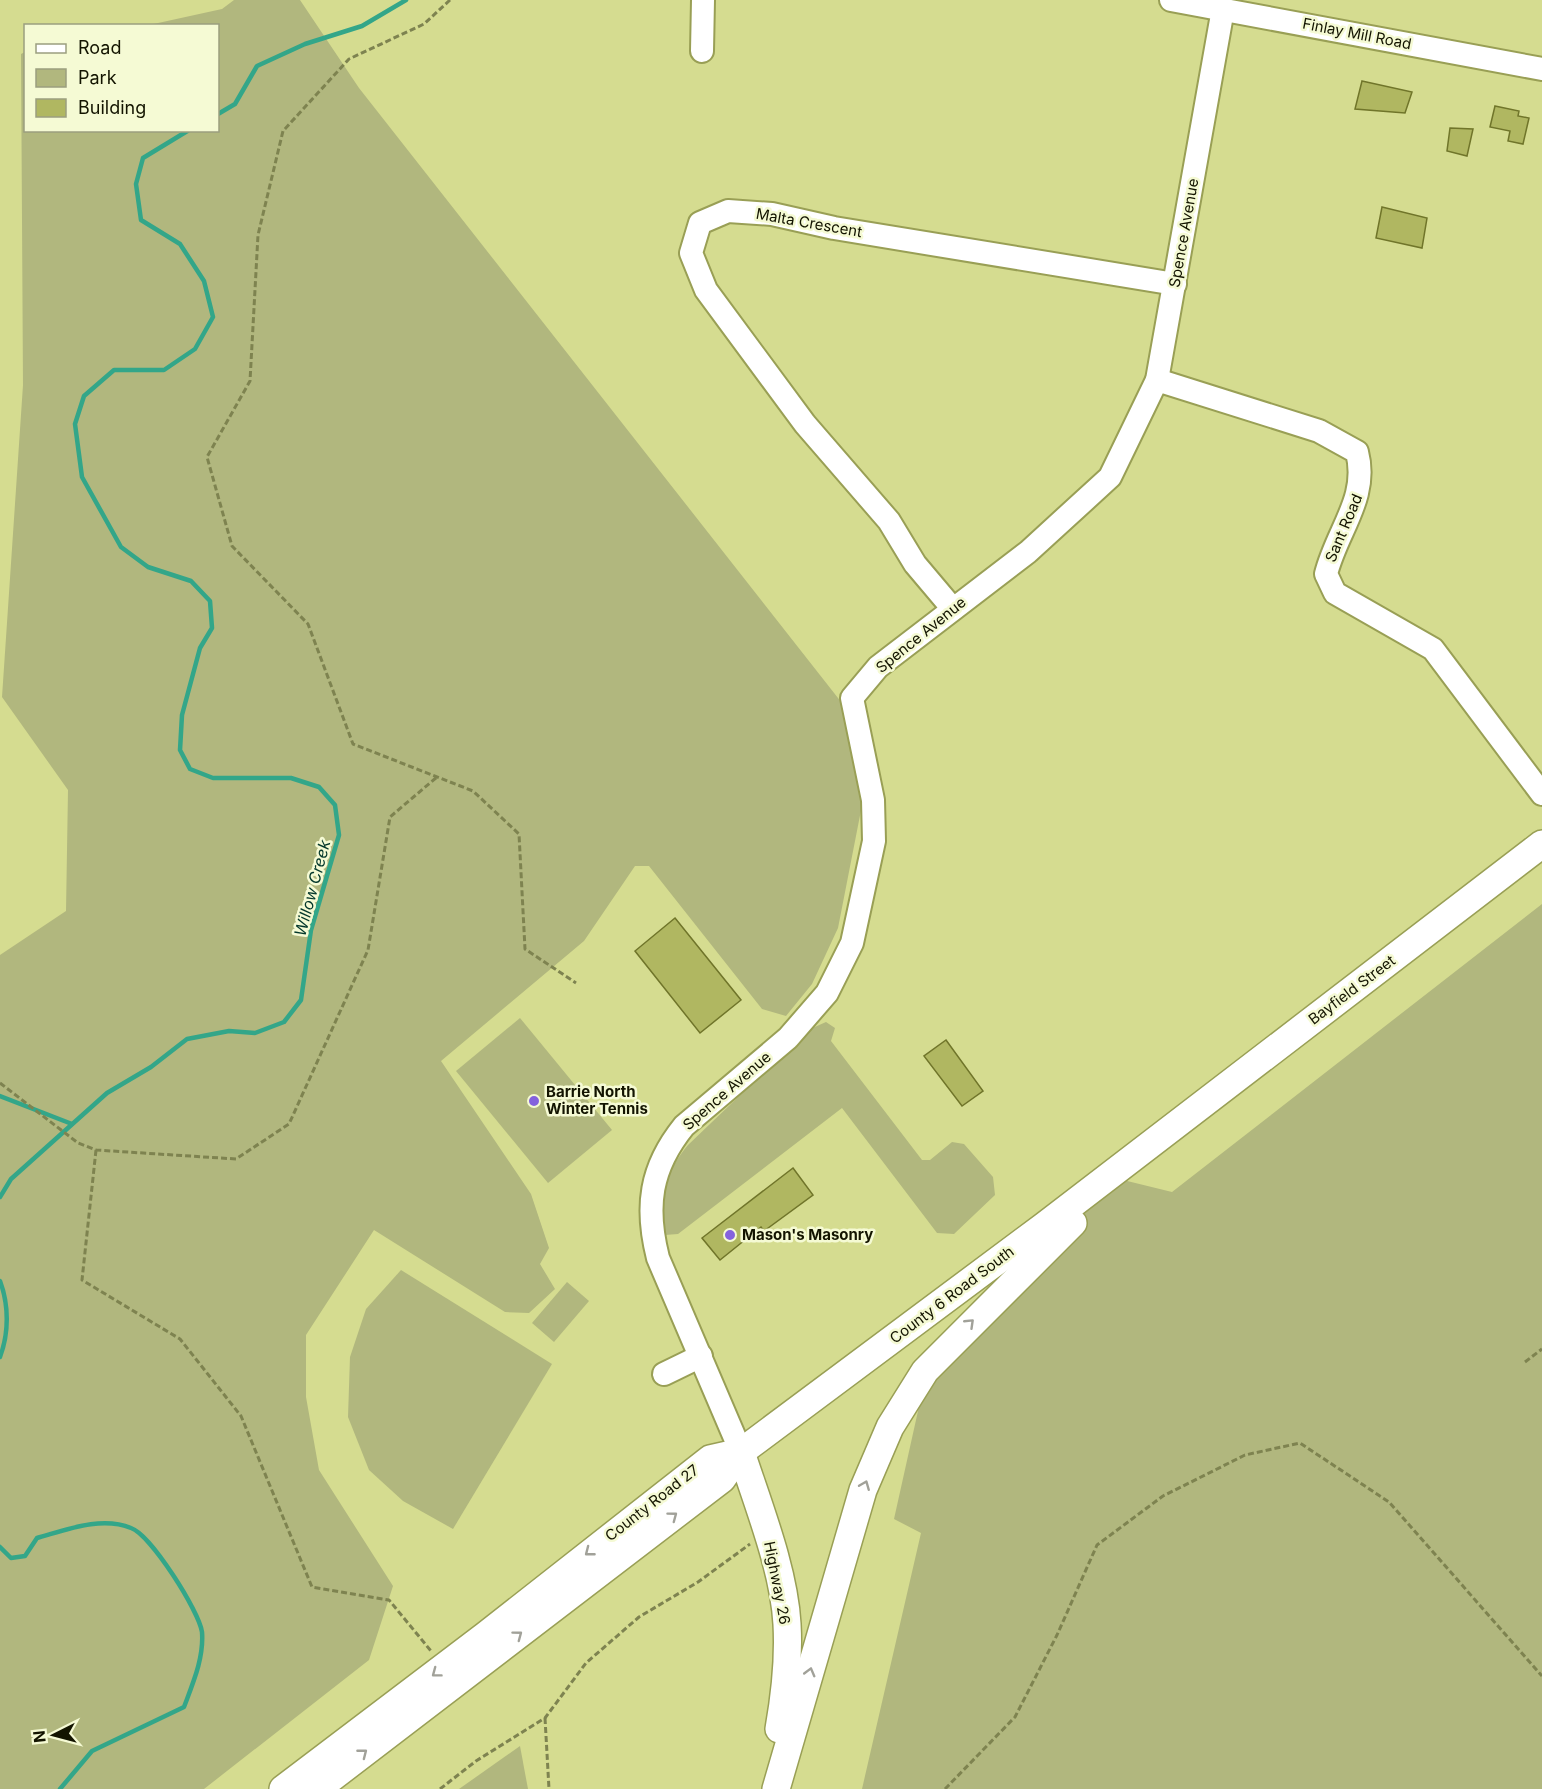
<svg xmlns="http://www.w3.org/2000/svg" width="1542" height="1789" font-family="Inter,sans-serif">
<style>
.green{fill:#b1b77e}
.lines{fill:none;stroke-linecap:round;stroke-linejoin:round}
.stream{stroke:#33a689;stroke-width:4.5}
.building{fill:#b0b761;stroke:#70752a;stroke-width:1.5}
.minor-casing{stroke:#999f55;stroke-width:26}
.major-casing{stroke:#999f55;stroke-width:30}
.path{stroke:#7e8350;stroke-width:3;stroke-dasharray:6 3;stroke-linecap:butt}
.minor{stroke:#fff;stroke-width:22}
.major{stroke:#fff;stroke-width:27}
.oneway{stroke:#a1a199}
.poi-dot{fill:#8462dd;stroke:#f5fad4;stroke-width:2}
.labels{text-anchor:middle;stroke-width:5;stroke-linejoin:round;paint-order:stroke}
.street-label{font-size:15px;fill:#131400;stroke:#f5fad4}
.poi-label{font-size:15px;font-weight:bold;fill:#131400;stroke:#f5fad4;text-anchor:start}
.water-label{font-size:16px;font-style:italic;fill:#03372b;stroke:#f5fad4}
</style>
<rect width="100%" height="100%" fill="#d5dc90"/>
<g class="green">
<polygon points="234,0 300,0 359,88 849,712 864,795 838,928 812,984 786,1016 762,1009 649,866 635,866 584,941 441,1061 531,1194 549,1248 540,1264 555,1289 529,1313 505,1312 374,1230 306,1335 306,1397 319,1470 393,1586 369,1660 204,1789 0,1789 0,955 66,911 68,790 2,697 23,385 21,54 25,52 26,130 218,130 218,26 149,25 222,9"/>
<polygon points="1542,904 1542,1789 862,1789 921,1533 894,1519 932,1348 976,1299 1115,1178 1172,1192"/>
<polygon points="520,1018 612,1130 548,1183 456,1071"/>
<path d="M 826,1022 L 835,1028 L 831,1041 L 922,1160 L 930,1160 L 952,1142 L 964,1144 L 993,1177 L 995,1195 L 954,1234 L 937,1233 L 842,1108 L 678,1234 L 665,1235 C 659,1197 664,1174 688,1145 L 808,1030 Z"/>
<polygon points="401,1270 552,1364 453,1529 403,1501 369,1470 348,1417 350,1357 366,1309"/>
<polygon points="567,1282 589,1301 554,1342 532,1323"/>
<polygon points="520,1746 528,1789 459,1789"/>
</g>
<g class="lines">
<g class="stream">
<polyline points="218,114 235,104 257,66 305,44 362,26 406,0"/>
<polyline points="0,1096 72,1124"/>
<polyline points="0,1197 11,1179 107,1093 151,1067 187,1039 229,1031 255,1033 284,1022 301,1000 311,930 339,835 335,805 319,787 291,778 213,778 190,769 180,750 182,715 200,648 212,628 210,601 191,581 148,567 121,547 82,477 75,424 84,396 114,370 164,370 195,349 213,317 204,281 180,244 141,220 136,184 143,158 189,130"/>
<path d="M 0,1281 C 9,1305 9,1333 0,1357"/>
<path d="M 0,1547 L 11,1558 L 25,1556 L 37,1538 C 66,1530 101,1516 131,1528 C 151,1535 199,1611 202,1632 C 204,1658 193,1683 184,1707 L 92,1751 L 60,1789"/>
</g>
</g>
<g class="building">
<polygon points="1362,81 1412,92 1405,113 1355,109"/>
<polygon points="1495,106 1519,111 1518,116 1529,118 1523,144 1508,141 1510,131 1490,127"/>
<polygon points="1450,128 1473,129 1467,156 1447,151"/>
<polygon points="1382,207 1427,218 1422,248 1376,238"/>
<polygon points="675,918 741,1000 700,1033 635,951"/>
<polygon points="946,1040 983,1091 962,1106 924,1056"/>
<polygon points="793,1168 813,1195 764,1231 761,1227 720,1260 702,1238"/>
</g>
<g class="lines">
<g class="minor-casing">
<g id="minor">
<polyline points="1171,0 1542,69"/>
<polyline points="702,51 703,0"/>
<path d="M 1157,380 L 1319,431 L 1357,452 C 1369,498 1337,530 1326,574 L 1335,593 L 1433,649 L 1542,794"/>
<polyline points="953,609 915,564 889,521 805,424 706,290 691,253 700,223 728,211 772,214 834,228 1175,284"/>
<polyline points="664,1374 701,1356"/>
<path d="M 741,1452 L 658,1258 C 645,1207 650,1168 684,1126 L 788,1038 L 827,993 L 852,943 L 874,841 L 873,800 L 852,698 L 878,667 L 1028,552 L 1110,477 L 1157,380 L 1223,9"/>
</g>
</g>
<g class="major-casing">
<g id="major">
<path d="M 741,1452 C 758,1505 784,1569 787,1624 C 789,1659 785,1695 779,1729"/>
<polyline points="283,1789 486,1635 710,1459 741,1452"/>
<polyline points="317,1789 722,1479 741,1452 1044,1226 1542,844"/>
<polyline points="776,1789 863,1490 890,1427 925,1371 1073,1223"/>
</g>
</g>
<g class="path">
<polyline points="450,0 424,24 349,59 283,131 258,235 250,381 207,457 232,546 308,624 353,744 473,791 519,834 525,949 576,983"/>
<polyline points="0,1083 78,1143 96,1150 236,1159 289,1124 368,950 390,817 437,777"/>
<polyline points="96,1150 82,1280 180,1339 241,1416 312,1587 389,1600 431,1651"/>
<polyline points="1525,1362 1542,1349"/>
<polyline points="545,1718 549,1789"/>
<polyline points="440,1789 476,1761 545,1718 586,1663 639,1617 698,1582 750,1544"/>
<polyline points="945,1789 1015,1717 1057,1635 1097,1545 1163,1496 1245,1455 1300,1443 1389,1502 1542,1676"/>
</g>
<use href="#minor" class="minor"/>
<use href="#major" class="major"/>
</g>
<defs><path id="oneway-chevron" d="M-2-3.5L2.5 0L-2 3.5" fill="none" stroke-width="1.6" stroke-linecap="round" stroke-linejoin="round" transform="scale(1.5)"/></defs>
<g class="oneway">
<use href="#oneway-chevron" transform="translate(970 1323) rotate(-44)"/>
<use href="#oneway-chevron" transform="translate(865 1485) rotate(-68)"/>
<use href="#oneway-chevron" transform="translate(673 1516) rotate(-37)"/>
<use href="#oneway-chevron" transform="translate(589 1552) rotate(142)"/>
<use href="#oneway-chevron" transform="translate(518 1635) rotate(-37)"/>
<use href="#oneway-chevron" transform="translate(810 1672) rotate(-75)"/>
<use href="#oneway-chevron" transform="translate(436 1673) rotate(143)"/>
<use href="#oneway-chevron" transform="translate(363 1753) rotate(-38)"/>
</g>
<g class="poi-dot">
<circle cx="534" cy="1101" r="6"/>
<circle cx="730" cy="1235" r="6"/>
</g>
<g class="labels">
<g class="street-label">
<text transform="translate(1357 34) rotate(11)" y="5">Finlay Mill Road</text>
<text transform="translate(809 223) rotate(10)" y="5">Malta Crescent</text>
<text transform="translate(1184 233) rotate(-80)" y="5">Spence Avenue</text>
<text transform="translate(1344 528) rotate(-67)" y="5">Sant Road</text>
<text transform="translate(921 635) rotate(-39)" y="5">Spence Avenue</text>
<text transform="translate(1352 990) rotate(-37)" y="5">Bayfield Street</text>
<text transform="translate(727 1091) rotate(-41)" y="5">Spence Avenue</text>
<text transform="translate(952 1295) rotate(-37)" y="5">County 6 Road South</text>
<text transform="translate(652 1503) rotate(-38)" y="5">County Road 27</text>
<text transform="translate(777 1583) rotate(79)" y="5">Highway 26</text>
</g>
<g class="poi-label">
<text x="546" y="1097">Barrie North<tspan x="546" dy="17">Winter Tennis</tspan></text>
<text x="742" y="1240">Mason's Masonry</text>
</g>
<g class="water-label">
<text transform="translate(312 888) rotate(-75)" y="6">Willow Creek</text>
</g>
</g>
<rect x="24" y="24" width="195" height="108" fill="#f5fad4" stroke="#9b9e7f" stroke-width="1.5"/>
<rect x="36" y="44" width="30" height="9" fill="#ffffff" stroke="#9b9e7f" stroke-width="1.5"/>
<text x="78" y="54" font-size="18" fill="#131400">Road</text>
<rect x="36" y="69" width="30" height="18" fill="#b1b77e" stroke="#9b9e7f" stroke-width="1.5"/>
<text x="78" y="84" font-size="18" fill="#131400">Park</text>
<rect x="36" y="99" width="30" height="18" fill="#b0b761" stroke="#9b9e7f" stroke-width="1.5"/>
<text x="78" y="114" font-size="18" fill="#131400">Building</text>
<g transform="translate(54 1735) rotate(264)" stroke="#f5fad4" stroke-width="4.5" paint-order="stroke">
<path d="M0-4.5L10 22L0 15L-10 22Z" fill="#131400"/>
<text y="-9" font-size="16" font-weight="bold" text-anchor="middle" fill="#131400">N</text>
</g>
</svg>
